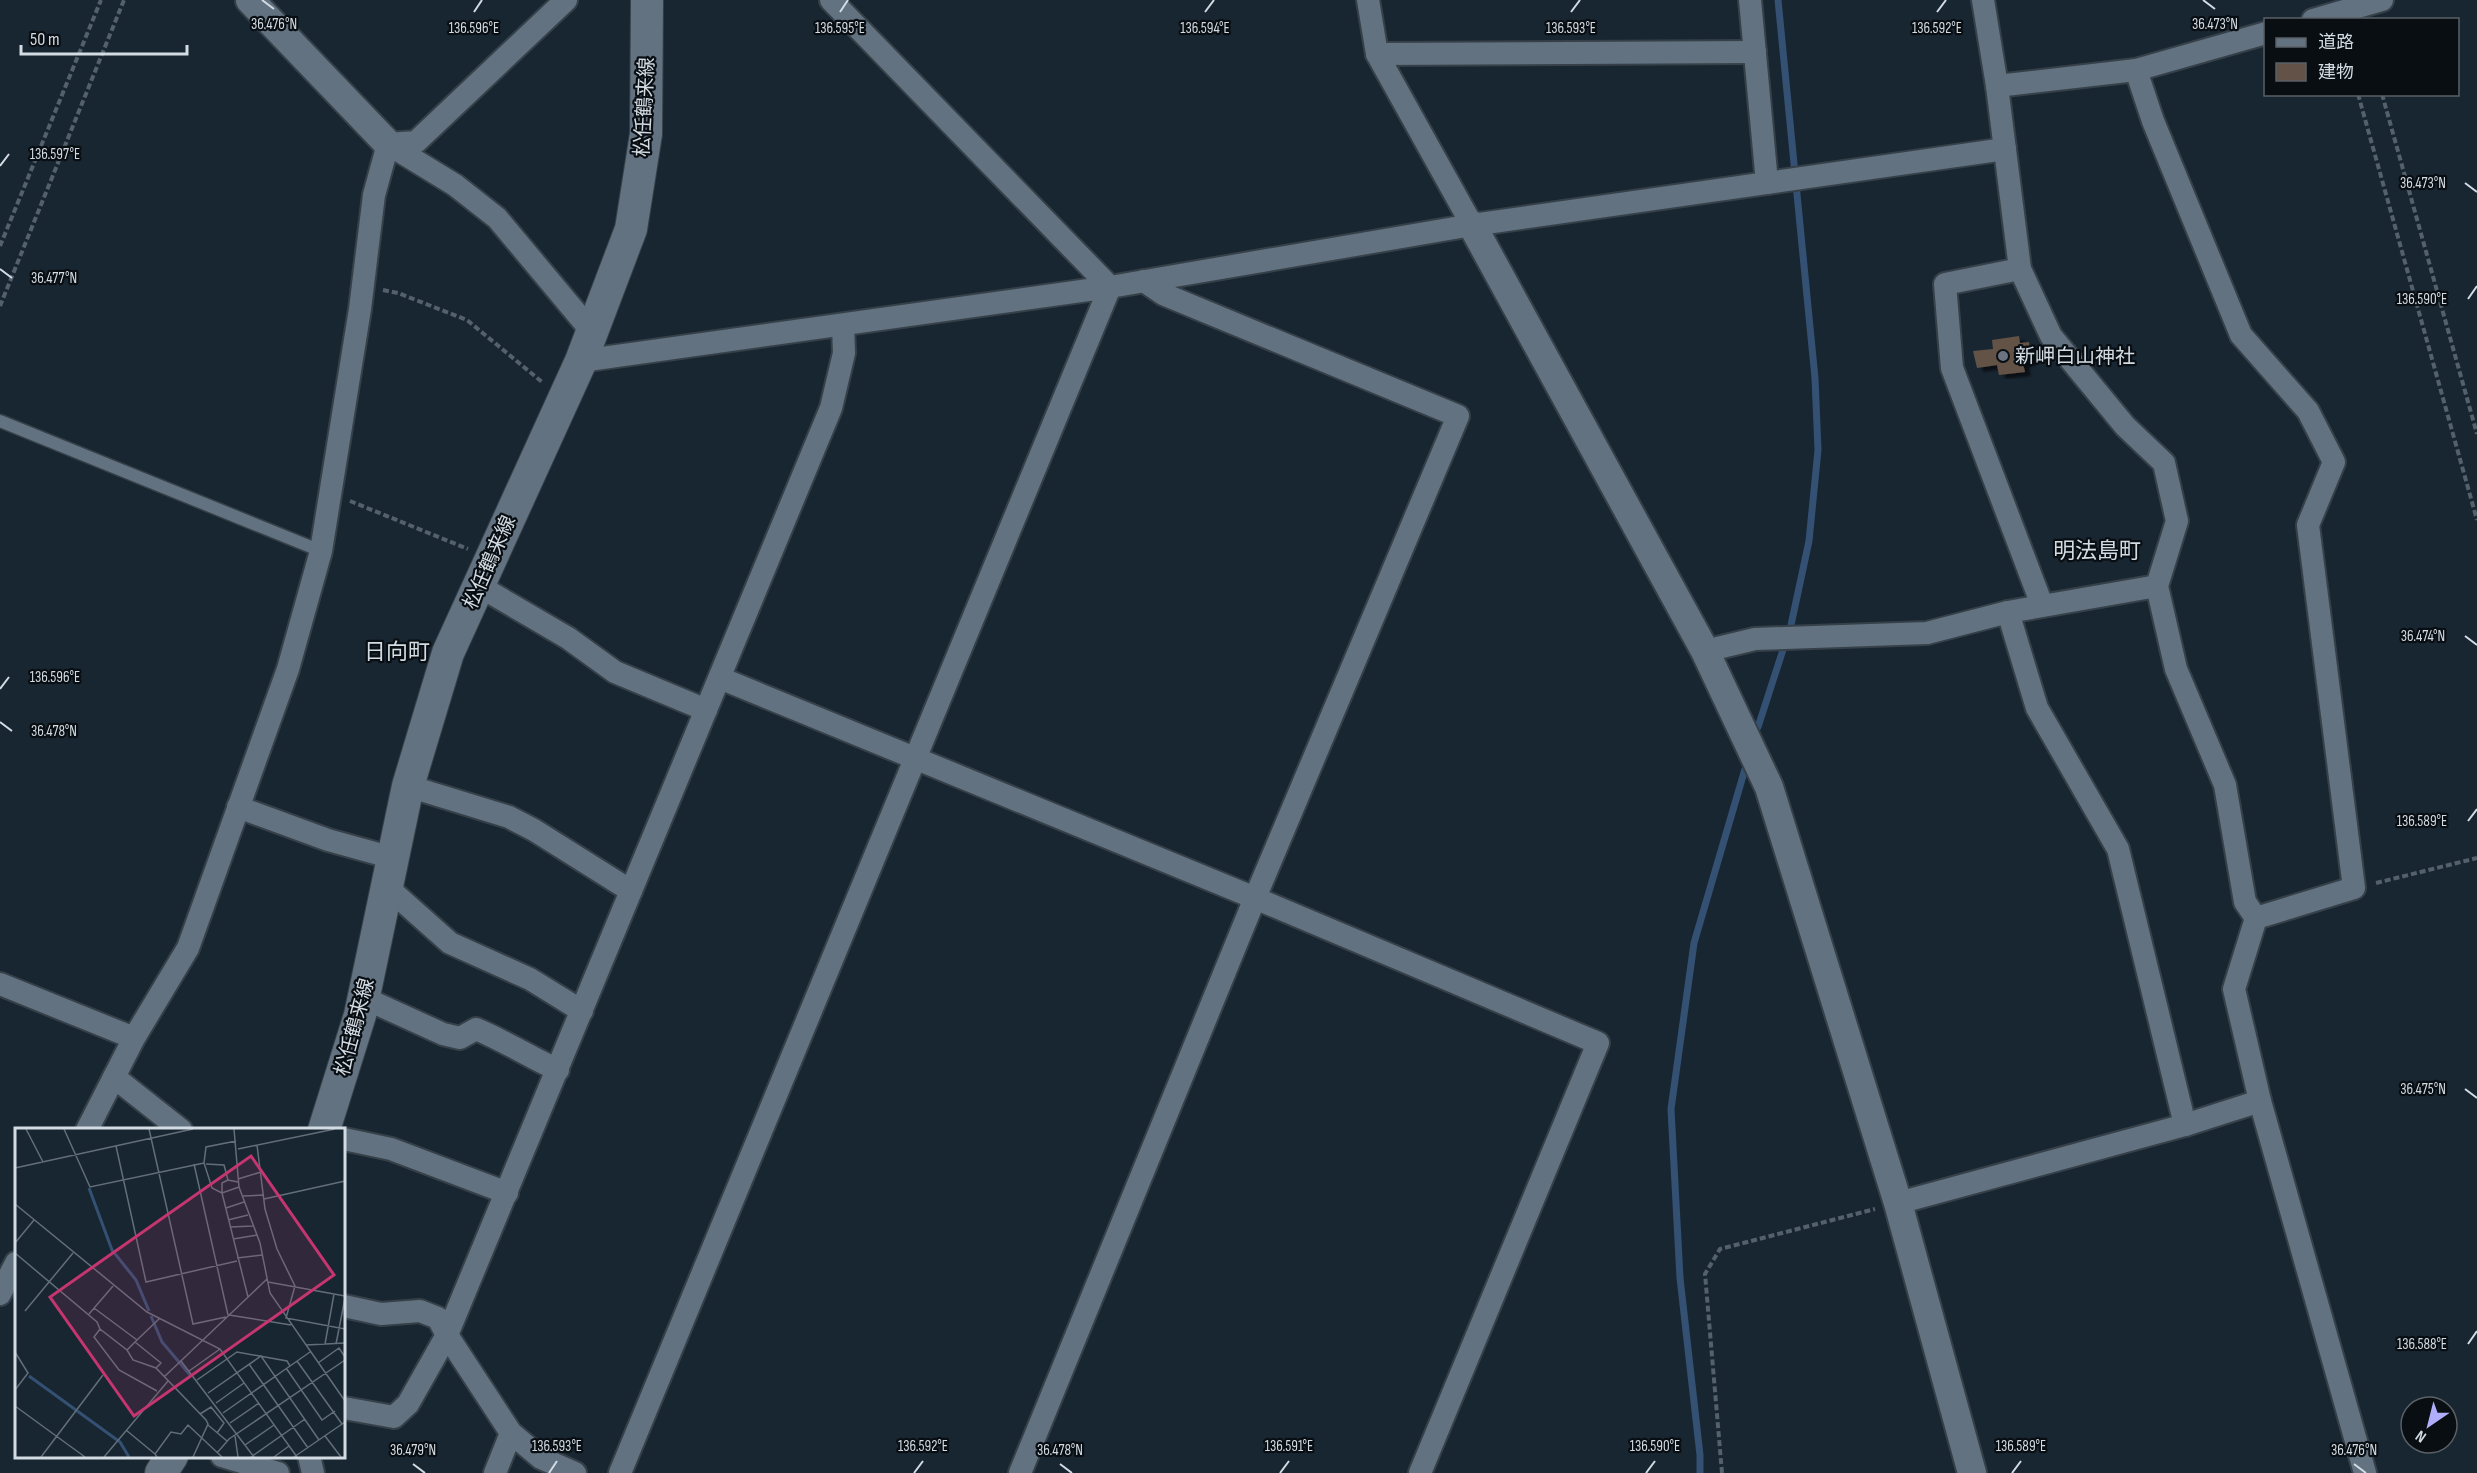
<svg xmlns="http://www.w3.org/2000/svg" width="2477" height="1473" font-family="'Sofia Sans Condensed','Noto Sans JP',sans-serif">
<style>
.lines{fill:none;stroke-linecap:round;stroke-linejoin:round}
.stream{stroke:#345173;stroke-width:7}
.building{fill:#635247;filter:url(#shadow)}
.service-casing{stroke:#364049;stroke-width:15}
.minor-casing{stroke:#364049;stroke-width:26}
.tertiary-casing{stroke:#364049;stroke-width:32}
.secondary-casing{stroke:#364049;stroke-width:34}
.path{stroke:#54606b;stroke-width:4;stroke-dasharray:6 3;stroke-linecap:butt}
.service{stroke:#627280;stroke-width:12}
.minor{stroke:#627280;stroke-width:22}
.tertiary{stroke:#627280;stroke-width:28}
.secondary{stroke:#627280;stroke-width:32}
.ticks{fill:none;stroke:#d3dbe3;stroke-width:2}
.worship-dot{fill:#6b7280;stroke:#090e13;stroke-width:2}
.labels{text-anchor:middle;stroke-width:4.5;stroke-linejoin:round;paint-order:stroke}
.street-label{font-size:20px;fill:#d3dbe3;stroke:#090e13}
.poi-label{font-size:20px;fill:#d3dbe3;stroke:#090e13;text-anchor:start}
.quarter-label{font-size:22px;fill:#d3dbe3;stroke:#090e13}
.inset-river{fill:none;stroke:#345173;stroke-width:3}
.inset-road{fill:none;stroke:#636e79;stroke-width:1.5}
.view{fill:#c5356f;fill-opacity:0.15;stroke:#c5356f;stroke-width:3}
.inset-edge{fill:none;stroke:#d3dbe3;stroke-width:3}
.ticks-label{font-size:15px;text-anchor:middle;fill:#d3dbe3;stroke:#090e13;stroke-width:4.5;stroke-linejoin:round;paint-order:stroke}
</style>
<defs>
<filter id="shadow"><feDropShadow dx="6" dy="4" stdDeviation="1.5" flood-color="#0009"/></filter>
</defs>
<rect width="100%" height="100%" fill="#182632"/>
<g class="lines">
<g class="stream">
<polyline points="1758,727 1791,625 1809,541 1818,450 1815,378 1778,0"/>
<polyline points="1700,1473 1700,1455 1680,1278 1671,1109 1694,943 1745,769"/>
</g>
</g>
<polygon class="building" points="2019,336 2020,343 2029,342 2031,361 2023,363 2025,372 1999,375 1997,365 1977,368 1973,351 1993,349 1992,340"/>
<g class="lines">
<g class="service-casing">
<polyline id="service" points="0,421 321,551"/>
</g>
<g class="minor-casing">
<g id="minor">
<polyline points="831,0 1110,287"/>
<polyline points="1368,0 1377,54 1472,225"/>
<polyline points="1750,0 1767,183"/>
<polyline points="1983,0 1997,86 2020,269 2051,336 2125,426 2164,463 2177,521 2157,586 2176,669 2225,785 2245,902 2256,918"/>
<polyline points="2313,20 2382,0"/>
<polyline points="1377,54 1755,52"/>
<polyline points="2136,70 2153,121 2241,335 2308,411 2334,462 2308,525 2354,888 2256,918"/>
<polyline points="1997,86 2136,70 2266,33"/>
<polyline points="388,144 455,185 497,218 593,333"/>
<polyline points="2020,269 1945,284 1952,368 2042,605"/>
<polyline points="581,361 1110,287 1472,225 2005,149"/>
<polyline points="479,586 568,638 615,672 706,710"/>
<polyline points="2157,586 2008,612 2037,708 2118,849 2185,1125"/>
<polyline points="1705,651 1755,639 1927,633 2008,612"/>
<polyline points="720,678 1255,898 1598,1043 1420,1473"/>
<polyline points="408,786 509,817 534,830 631,891"/>
<polyline points="238,807 328,840 393,858"/>
<polyline points="387,887 450,943 530,979 582,1011"/>
<polyline points="2256,918 2234,989 2260,1101 2365,1473"/>
<polyline points="0,984 134,1038"/>
<path d="M 364,998 L 443,1034 L 460,1038 L 476,1029 C 505,1041 530,1057 558,1070"/>
<polyline points="114,1077 181,1130"/>
<polyline points="87,1130 134,1038 188,948 288,669 321,551 360,309 374,195 388,144 416,142 566,0"/>
<polyline points="344,1139 391,1149 507,1193"/>
<polyline points="1898,1203 2185,1125 2260,1101"/>
<polyline points="0,1294 16,1263"/>
<polyline points="344,1306 381,1314 420,1311 438,1318 447,1335 408,1404 394,1417 344,1408"/>
<polyline points="511,1433 541,1458 575,1473"/>
<polyline points="222,1456 278,1473"/>
<polyline points="309,1456 313,1473"/>
<polyline points="495,1473 511,1433 447,1335 831,408 844,353 843,325"/>
<polyline points="620,1473 1110,287"/>
<polyline points="1020,1473 1255,898 1458,416 1163,294 1144,281"/>
</g>
</g>
<g class="tertiary-casing">
<g id="tertiary">
<polyline points="250,0 388,144"/>
<polyline points="1472,225 1705,651 1769,787 1898,1203 1972,1473"/>
</g>
</g>
<g class="secondary-casing">
<g id="secondary">
<polyline points="324,1130 360,1015 408,786 448,653 581,361 631,229 646,134 647,0"/>
<polyline points="161,1473 172,1456"/>
</g>
</g>
<g class="path">
<polyline points="2358,94 2477,520"/>
<polyline points="2382,94 2477,434"/>
<polyline points="0,246 101,0"/>
<polyline points="383,290 398,293 467,320 542,382"/>
<polyline points="0,306 124,0"/>
<polyline points="350,501 468,549"/>
<polyline points="2376,883 2477,858"/>
<polyline points="1722,1473 1705,1274 1720,1249 1875,1209"/>
</g>
<use href="#service" class="service"/>
<use href="#minor" class="minor"/>
<use href="#tertiary" class="tertiary"/>
<use href="#secondary" class="secondary"/>
</g>
<path class="ticks" d="M 262,0 L 274,9M 2203,0 L 2215,9M 474,12 L 482,0M 840,12 L 848,0M 1205,12 L 1214,0M 1571,12 L 1580,0M 1937,12 L 1946,0M 0,166 L 9,154M 2465,183 L 2477,192M 0,269 L 12,278M 2468,299 L 2477,286M 2465,636 L 2477,645M 0,689 L 9,677M 0,722 L 12,731M 2468,821 L 2477,809M 2465,1089 L 2477,1098M 2468,1344 L 2477,1331M 413,1464 L 425,1473M 1060,1464 L 1072,1473M 2354,1464 L 2366,1473M 549,1473 L 557,1461M 914,1473 L 923,1461M 1280,1473 L 1289,1461M 1646,1473 L 1655,1461M 2012,1473 L 2021,1461"/>
<circle class="worship-dot" cx="2003" cy="356" r="6"/>
<g class="labels">
<g class="street-label">
<text transform="translate(644 107) rotate(-87)" y="7">松任鶴来線</text>
<text transform="translate(489 562) rotate(-66)" y="7">松任鶴来線</text>
<text transform="translate(354 1027) rotate(-75)" y="7">松任鶴来線</text>
</g>
<g class="poi-label">
<text x="2015" y="363">新岬白山神社</text>
</g>
<g class="quarter-label">
<text x="2097" y="558">明法島町</text>
<text x="397" y="659">日向町</text>
</g>
</g>
<g transform="translate(15 1128)">
<rect width="330" height="330" fill="#182632"/>
<path class="inset-river" d="M 74,60 L 97,122 L 121,152 L 134,183M 136,188 L 147,214 L 175,247M 14,248 L 105,314 L 114,329"/>
<path class="inset-road" d="M 11,1 L 28,34M 49,1 L 75,59 L 189,35M 134,1 L 178,196 L 211,189M 219,1 L 224,59 L 245,115 L 255,165 L 330,273M 221,13 L 191,19 L 189,35 L 197,60 L 207,65 L 233,169M 242,17 L 250,81 L 262,121 L 280,158 L 271,190 L 330,201M 101,18 L 131,154 L 222,133M 223,21 L 320,1M 179,36 L 213,187M 191,36 L 209,37 L 213,52 L 223,54M 0,40 L 178,1M 223,51 L 246,44M 213,52 L 207,55 L 207,65 L 224,59M 228,68 L 249,67M 249,71 L 330,53M 0,76 L 132,184 L 205,221 L 282,329M 211,80 L 229,74M 213,92 L 233,87M 215,99 L 238,98M 218,111 L 242,107M 0,115 L 19,92M 0,125 L 82,194 L 85,201 L 112,222 L 118,232 L 141,240 L 191,292 L 193,296 L 178,329M 222,130 L 247,127M 253,154 L 330,168M 79,180 L 122,212 L 112,222M 10,183 L 58,125M 74,186 L 98,158M 214,187 L 276,197M 85,201 L 79,209 L 104,242 L 142,263M 122,212 L 144,191M 120,214 L 146,235 L 141,240M 310,216 L 319,166M 321,216 L 330,170M 291,217 L 330,215M 0,224 L 13,245 L 0,262M 166,233 L 239,329M 282,233 L 327,296M 303,235 L 324,220 L 330,229M 234,236 L 293,320M 271,240 L 307,292 L 320,283M 174,243 L 205,221M 149,249 L 252,151M 182,252 L 222,224 L 272,233 L 275,238 L 295,224M 193,265 L 246,228 L 304,312M 201,275 L 229,255M 0,278 L 70,329M 208,285 L 275,238M 185,286 L 196,279 L 209,295 L 202,305M 215,295 L 244,275M 193,297 L 212,313M 111,302 L 140,326M 220,308 L 223,329M 310,308 L 326,329M 230,317 L 259,297M 202,325 L 214,311 L 330,232M 26,329 L 88,247M 89,329 L 153,253M 142,329 L 140,326 L 156,304 L 166,306 L 173,297 L 207,329M 236,329 L 290,291M 259,329 L 274,318M 279,329 L 330,294"/>
<path class="view" d="M 236,28 L 319,147 L 119,288 L 35,169 Z"/>
<rect width="330" height="330" class="inset-edge"/>
</g>
<g class="ticks-label">
<text x="2215" y="29">36.473°N</text>
<text x="274" y="29">36.476°N</text>
<text x="474" y="33">136.596°E</text>
<text x="840" y="33">136.595°E</text>
<text x="1205" y="33">136.594°E</text>
<text x="1571" y="33">136.593°E</text>
<text x="1937" y="33">136.592°E</text>
<text x="55" y="159">136.597°E</text>
<text x="2423" y="188">36.473°N</text>
<text x="54" y="283">36.477°N</text>
<text x="2422" y="304">136.590°E</text>
<text x="2423" y="641">36.474°N</text>
<text x="55" y="682">136.596°E</text>
<text x="54" y="736">36.478°N</text>
<text x="2422" y="826">136.589°E</text>
<text x="2423" y="1094">36.475°N</text>
<text x="2422" y="1349">136.588°E</text>
<text x="557" y="1451">136.593°E</text>
<text x="923" y="1451">136.592°E</text>
<text x="1289" y="1451">136.591°E</text>
<text x="1655" y="1451">136.590°E</text>
<text x="2021" y="1451">136.589°E</text>
<text x="413" y="1455">36.479°N</text>
<text x="1060" y="1455">36.478°N</text>
<text x="2354" y="1455">36.476°N</text>
</g>
<rect x="2264" y="18" width="195" height="78" fill="#090e13" stroke="#5a6066" stroke-width="1.5"/>
<rect x="2276" y="38" width="30" height="9" fill="#627280" stroke="#5a6066" stroke-width="1.5"/>
<text x="2318" y="48" font-size="18" fill="#d3dbe3">道路</text>
<rect x="2276" y="63" width="30" height="18" fill="#635247" stroke="#5a6066" stroke-width="1.5"/>
<text x="2318" y="78" font-size="18" fill="#d3dbe3">建物</text>
<g transform="translate(2429 1425) rotate(215)"><circle r="28" fill="#090e13" stroke="#5a6066" stroke-width="1.5"/>
<path d="M0-4.5L10 22L0 15L-10 22Z" fill="#b0aefa"/>
<text y="-9" font-size="16" font-weight="bold" text-anchor="middle" fill="#d3dbe3">N</text>
</g>
<path d="M21 45v9h166v-9" fill="none" stroke="#d3dbe3" stroke-width="3"/>
<text x="30" y="45" font-size="18" fill="#d3dbe3" stroke="#090e13" stroke-width="4.5" paint-order="stroke">50 m</text>
</svg>
